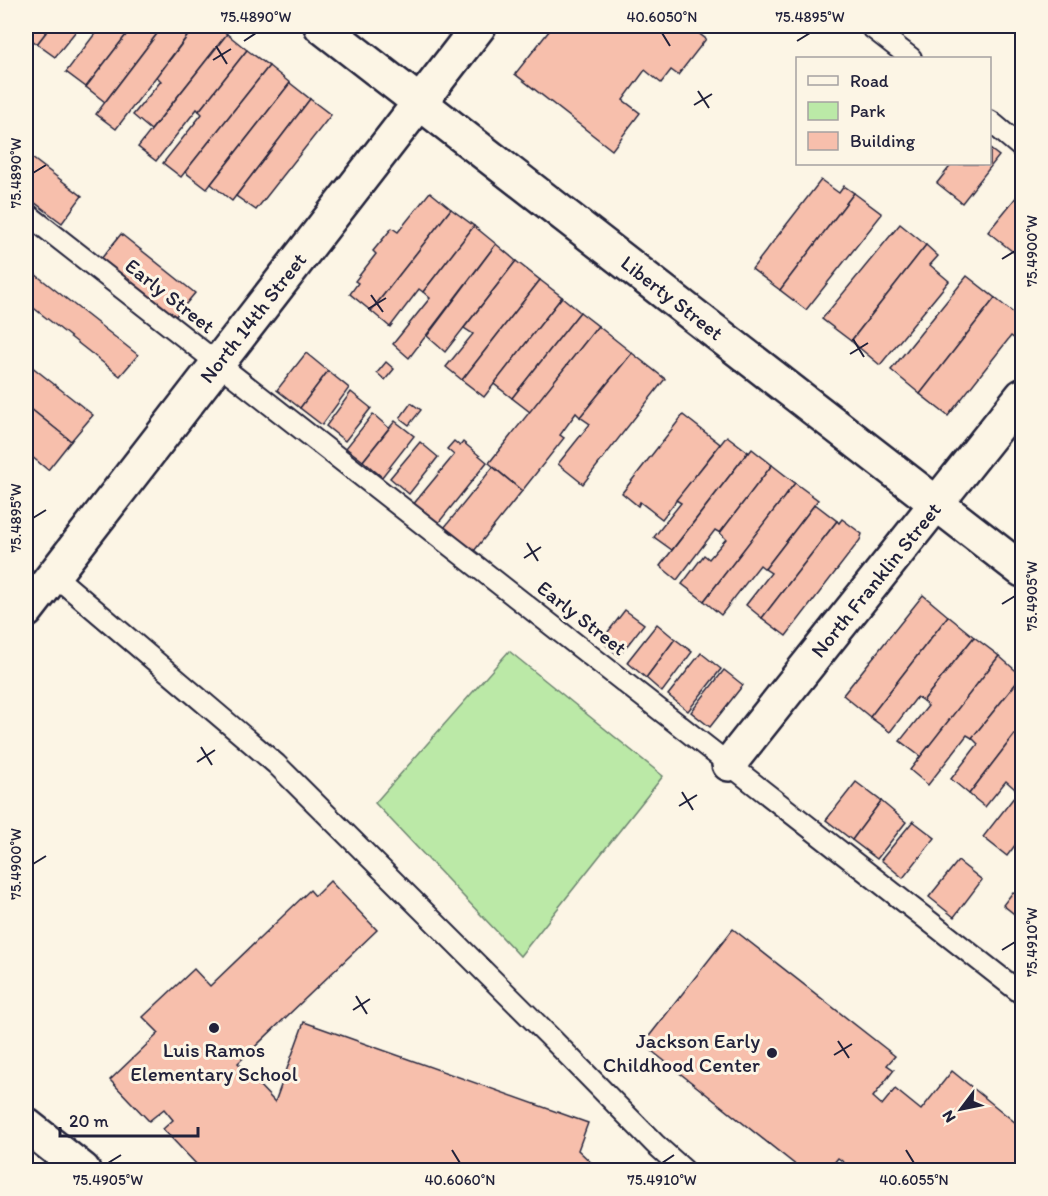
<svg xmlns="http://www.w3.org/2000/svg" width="1048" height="1196" font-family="Itim,sans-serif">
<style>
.green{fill:#bbe9a7;stroke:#6e8671;stroke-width:1.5}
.building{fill:#f7bfac;stroke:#22223b;stroke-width:1.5}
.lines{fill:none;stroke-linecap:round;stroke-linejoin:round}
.service-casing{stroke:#22223b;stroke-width:24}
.minor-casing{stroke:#22223b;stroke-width:38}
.tertiary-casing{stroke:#22223b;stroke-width:38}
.service{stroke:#fcf5e5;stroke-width:20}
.minor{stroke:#fcf5e5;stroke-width:33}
.tertiary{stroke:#fcf5e5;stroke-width:33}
.ticks{fill:none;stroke:#22223b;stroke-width:2}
.poi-dot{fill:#22223b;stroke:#fcf5e5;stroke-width:2}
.labels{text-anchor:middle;stroke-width:6;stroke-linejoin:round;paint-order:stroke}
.street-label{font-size:21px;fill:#22223b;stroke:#fcf5e5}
.poi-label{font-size:21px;fill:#22223b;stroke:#fcf5e5;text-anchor:end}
.neatline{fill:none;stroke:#22223b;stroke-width:2}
.ticks-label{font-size:15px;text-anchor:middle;fill:#22223b}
</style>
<rect width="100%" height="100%" fill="#fcf5e5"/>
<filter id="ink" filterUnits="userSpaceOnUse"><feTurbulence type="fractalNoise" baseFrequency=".0167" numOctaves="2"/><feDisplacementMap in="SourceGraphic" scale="12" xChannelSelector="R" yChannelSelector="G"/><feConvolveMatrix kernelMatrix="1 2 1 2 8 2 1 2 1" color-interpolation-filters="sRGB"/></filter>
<g filter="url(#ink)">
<polygon class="green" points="509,651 663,776 520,956 375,803"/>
<g class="building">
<polygon points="26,26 51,26 37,44 26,35"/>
<polygon points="51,26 80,26 55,57 37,44"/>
<polygon points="89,26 133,26 86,87 66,72 97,31"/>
<polygon points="133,26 163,26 105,102 86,87"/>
<polygon points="163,26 195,26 116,129 96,114"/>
<polygon points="195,26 216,26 227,34 151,130 133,115 161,81 157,77"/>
<polygon points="553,26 689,26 706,39 678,75 671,70 661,83 645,70 623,100 640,113 612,150 515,74"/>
<polygon points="227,34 247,50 199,111 197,109 156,161 138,147"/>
<polygon points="247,50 269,66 181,177 163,163 202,114 199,111"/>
<polygon points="269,66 290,83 207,189 185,172"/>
<polygon points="290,83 310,99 232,201 211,184"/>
<polygon points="310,99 331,115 256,210 236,196"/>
<polygon points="990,149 999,156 962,203 937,183 952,164 990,164"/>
<polygon points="28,155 82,196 62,223 26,196 26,158"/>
<polygon points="821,180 839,193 844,186 854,193 780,290 752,269"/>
<polygon points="1022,190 1022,259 988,232"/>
<polygon points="430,192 451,209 371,311 350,294 358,283 355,281 376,254 373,251 392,228 398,232"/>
<polygon points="854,193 882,214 806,310 780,290"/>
<polygon points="451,209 474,226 423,292 419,289 390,327 371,311"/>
<polygon points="900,224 926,245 851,341 822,319"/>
<polygon points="474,226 496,244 409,358 393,344 430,298 423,292"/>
<polygon points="121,234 195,293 175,317 101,259"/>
<polygon points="496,244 516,261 445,352 427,336"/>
<polygon points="926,245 938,256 930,265 949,281 880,365 851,341"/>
<polygon points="516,261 540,280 462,380 446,367 473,334 464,328"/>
<polygon points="26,267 138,355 120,376 26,302"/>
<polygon points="967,276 995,298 920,394 891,370"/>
<polygon points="540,280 562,297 484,397 462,380"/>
<polygon points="562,297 580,312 512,398 494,384"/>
<polygon points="995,298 1022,320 1022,338 1019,342 1011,336 948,416 920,394"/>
<polygon points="580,312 598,326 530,412 512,398"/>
<polygon points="598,326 632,353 580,417 576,413 560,435 564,438 522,491 489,463"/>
<polygon points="306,353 328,371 300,408 277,390"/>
<polygon points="632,353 665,379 583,484 558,464 590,424 580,417"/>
<polygon points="26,362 93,415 71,441 26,405"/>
<polygon points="386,362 394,369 385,380 377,373"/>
<polygon points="328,371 349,388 322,425 300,408"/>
<polygon points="351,392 371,408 345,441 326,426"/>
<polygon points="411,403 421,410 409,425 400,418"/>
<polygon points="26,405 71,441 48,470 26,452"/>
<polygon points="373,414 389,428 363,461 346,448"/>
<polygon points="683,415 720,444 662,519 640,502 638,506 622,493"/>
<polygon points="395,421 414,436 382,477 363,461"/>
<polygon points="727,436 748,452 672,550 654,537 681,503 676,500"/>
<polygon points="454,441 460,446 463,442 487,462 436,526 412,506 454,455 447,449"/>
<polygon points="420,442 438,457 409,494 390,478"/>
<polygon points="752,449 772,465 720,533 715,530 677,580 660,566 748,452 749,453"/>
<polygon points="772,465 795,483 704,601 682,584 704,555 709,559 726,539 720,533"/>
<polygon points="493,467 522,491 474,551 444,528"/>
<polygon points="795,483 818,500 765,569 760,565 721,615 704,601"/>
<polygon points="815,504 837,521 762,618 746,605 771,573 765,569"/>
<polygon points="842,519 862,534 860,540 786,636 762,618 837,521 839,523"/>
<polygon points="923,595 948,616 870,717 843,695"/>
<polygon points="625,610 644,624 619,656 601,641"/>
<polygon points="948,616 974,637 923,701 917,697 890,732 870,717"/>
<polygon points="657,624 675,639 646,678 627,662"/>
<polygon points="974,637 999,656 921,757 900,741 928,706 923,701"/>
<polygon points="675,639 692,652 662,692 646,678"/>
<polygon points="701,653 721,669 688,711 668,695"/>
<polygon points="999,656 1022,676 972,738 967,735 928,785 910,770"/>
<polygon points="724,670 743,685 710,727 691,712"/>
<polygon points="1022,676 1022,725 969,794 951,779 978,744 972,738"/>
<polygon points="1022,725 1022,779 1015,789 1006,781 985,807 969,794"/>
<polygon points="856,782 881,801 852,840 826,820"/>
<polygon points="1022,787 1022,836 1007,856 983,837"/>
<polygon points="881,801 906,822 877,859 852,840"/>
<polygon points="913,821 935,838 903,878 881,860"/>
<polygon points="958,861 982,880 954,917 929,897"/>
<polygon points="330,881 377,930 238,1063 275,1102 304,1022 588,1123 578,1150 599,1170 194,1170 198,1166 163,1129 173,1120 164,1109 149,1121 110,1080 159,1033 143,1017 194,969 210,986 310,890 315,896"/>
<polygon points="1013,892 1022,899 1022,912 1018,917 1003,905"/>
<polygon points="733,929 895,1056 887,1065 894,1070 873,1097 882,1105 895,1089 921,1110 952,1071 1022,1128 1022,1170 854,1170 838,1158 828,1170 802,1170 643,1044"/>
</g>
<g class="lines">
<g class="service-casing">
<g id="service">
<polyline points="870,26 911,58"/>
<polyline points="990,121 1022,148"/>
<polyline points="26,213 1022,994"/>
<polyline points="54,575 276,764 553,1040 655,1144 684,1170"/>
</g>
</g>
<g class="minor-casing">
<g id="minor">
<polyline points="321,26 1022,570"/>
<polyline points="26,611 479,26"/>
<polyline points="729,764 1022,396"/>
</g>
</g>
<g class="tertiary-casing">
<polyline id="tertiary" points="26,1125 83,1170"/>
</g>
<use href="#service" class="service"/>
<use href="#minor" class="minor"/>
<use href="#tertiary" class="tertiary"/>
</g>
</g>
<path class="ticks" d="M 662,33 L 670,46M 244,41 L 256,33M 797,41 L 810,33M 216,46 L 227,64M 213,60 L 231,49M 698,91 L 709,108M 694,105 L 712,94M 33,173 L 46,165M 1002,259 L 1015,251M 371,295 L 383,312M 368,309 L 386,298M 853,339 L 864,357M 850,354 L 868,343M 33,518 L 46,510M 527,543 L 538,561M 524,558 L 541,547M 1002,604 L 1015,596M 201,747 L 212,765M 197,762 L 215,750M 682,792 L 693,810M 679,806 L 697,795M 33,864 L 46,856M 1002,950 L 1015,942M 356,996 L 367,1014M 353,1010 L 370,999M 838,1041 L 849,1058M 834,1055 L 852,1044M 452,1150 L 460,1163M 906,1150 L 914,1163M 108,1163 L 121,1155M 662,1163 L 674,1155"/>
<g class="poi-dot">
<circle cx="214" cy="1028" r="6"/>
<circle cx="772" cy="1053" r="6"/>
</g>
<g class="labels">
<g class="street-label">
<text transform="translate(170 296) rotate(38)" y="7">Early Street</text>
<text transform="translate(672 298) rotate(38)" y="7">Liberty Street</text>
<text transform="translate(253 318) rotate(-52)" y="7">North 14th Street</text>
<text transform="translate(876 580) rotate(-51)" y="7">North Franklin Street</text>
<text transform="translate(582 618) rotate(38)" y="7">Early Street</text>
</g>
<g class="poi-label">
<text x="760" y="1048">Jackson Early<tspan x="760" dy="24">Childhood Center</tspan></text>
<text x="214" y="1057" text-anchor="middle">Luis Ramos<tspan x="214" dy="24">Elementary School</tspan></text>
</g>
</g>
<rect width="1048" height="1196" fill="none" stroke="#fcf5e5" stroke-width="66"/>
<rect x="796" y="57" width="195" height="108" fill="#fcf5e5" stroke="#a5a1a1" stroke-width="1.5"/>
<rect x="808" y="76" width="30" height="9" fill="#fcf5e5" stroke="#a5a1a1" stroke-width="1.5"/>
<text x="850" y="87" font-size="18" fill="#22223b">Road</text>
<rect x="808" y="102" width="30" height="18" fill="#bbe9a7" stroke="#a5a1a1" stroke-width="1.5"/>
<text x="850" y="117" font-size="18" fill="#22223b">Park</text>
<rect x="808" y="132" width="30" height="18" fill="#f7bfac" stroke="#a5a1a1" stroke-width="1.5"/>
<text x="850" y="147" font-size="18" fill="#22223b">Building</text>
<g transform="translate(961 1109) rotate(238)" stroke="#fcf5e5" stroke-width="4.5" paint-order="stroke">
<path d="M0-4.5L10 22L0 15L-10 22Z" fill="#22223b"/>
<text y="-9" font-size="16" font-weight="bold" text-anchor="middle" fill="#22223b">N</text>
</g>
<path d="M60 1127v9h138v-9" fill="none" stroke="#22223b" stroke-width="3"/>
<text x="69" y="1127" font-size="18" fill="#22223b" stroke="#fcf5e5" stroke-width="4.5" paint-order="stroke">20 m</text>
<rect x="33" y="33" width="982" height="1130" class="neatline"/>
<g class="ticks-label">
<text x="256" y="22">75.4890°W</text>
<text x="662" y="22">40.6050°N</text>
<text x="810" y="22">75.4895°W</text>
<text transform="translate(16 173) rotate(-90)" y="5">75.4890°W</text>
<text transform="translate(1032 251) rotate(-90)" y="5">75.4900°W</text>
<text transform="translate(16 518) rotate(-90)" y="5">75.4895°W</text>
<text transform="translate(1032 596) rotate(-90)" y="5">75.4905°W</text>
<text transform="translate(16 864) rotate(-90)" y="5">75.4900°W</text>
<text transform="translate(1032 942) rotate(-90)" y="5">75.4910°W</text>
<text x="108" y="1185">75.4905°W</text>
<text x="460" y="1185">40.6060°N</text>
<text x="662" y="1185">75.4910°W</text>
<text x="914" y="1185">40.6055°N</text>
</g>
</svg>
